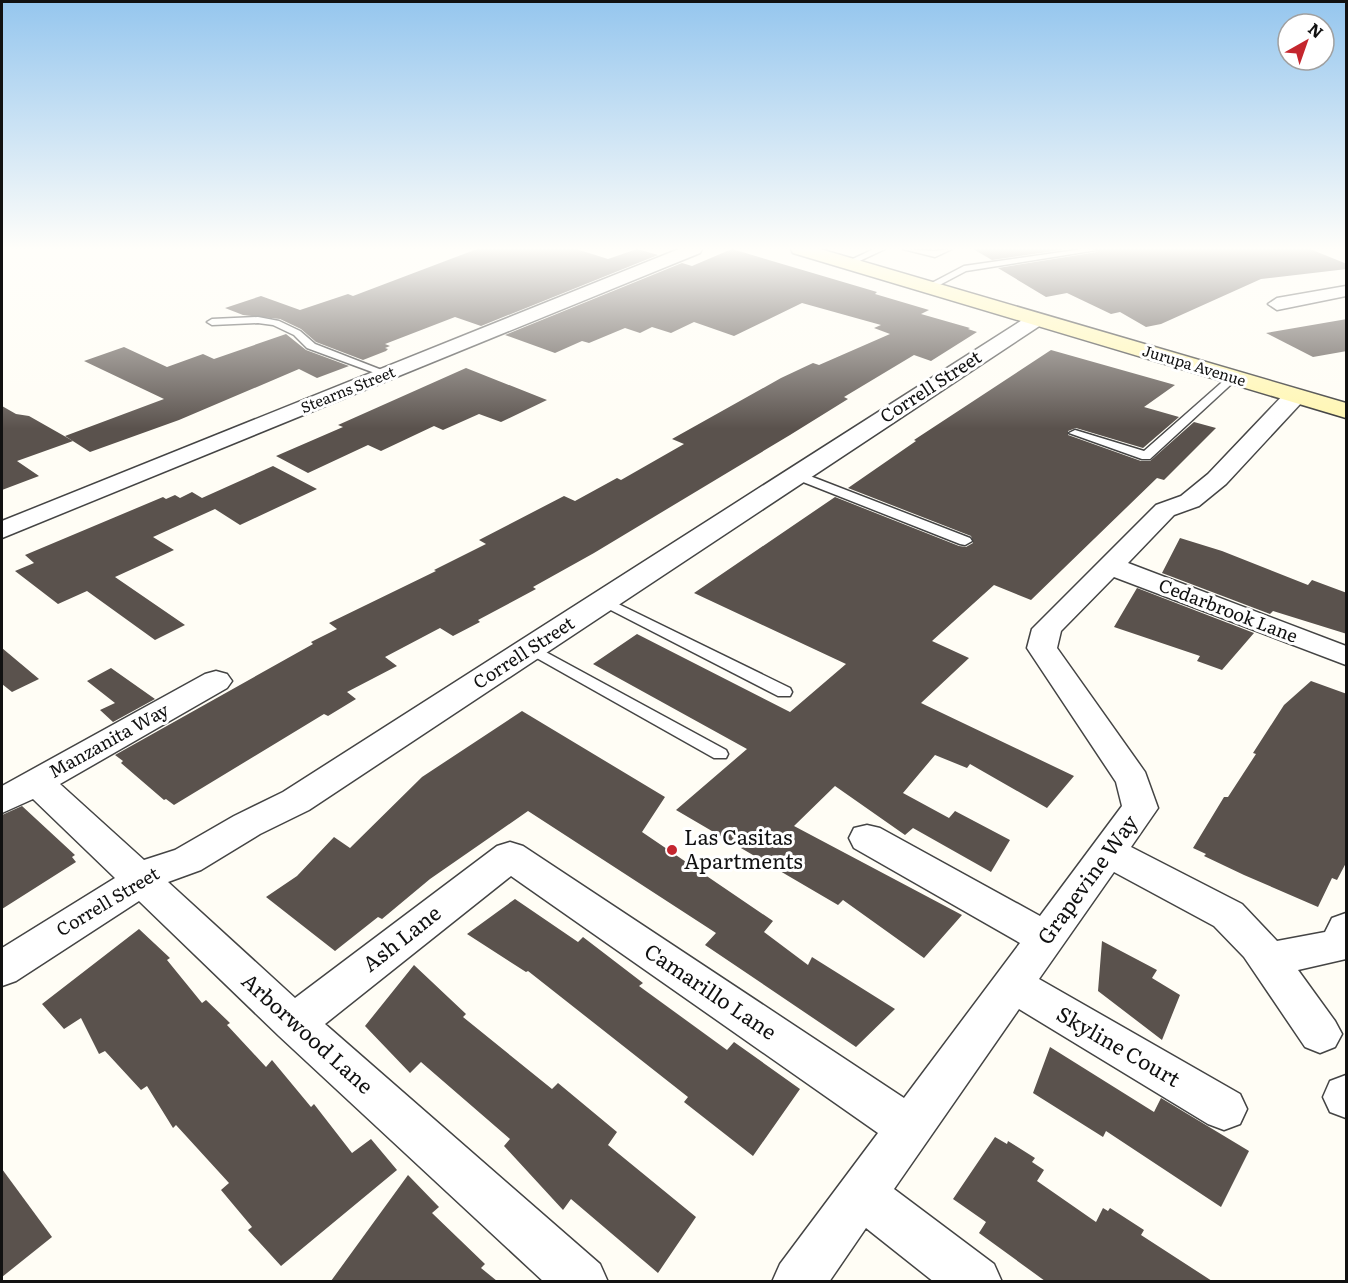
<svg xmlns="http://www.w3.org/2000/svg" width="1348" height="1283" font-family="Literata,serif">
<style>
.building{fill:#5a524d}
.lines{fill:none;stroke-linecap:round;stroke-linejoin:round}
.service-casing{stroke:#444;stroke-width:3}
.minor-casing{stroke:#444;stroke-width:3}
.secondary-casing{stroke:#333;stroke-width:3}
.service{fill:#fff;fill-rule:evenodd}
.minor{fill:#fff;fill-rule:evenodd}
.secondary{fill:#fff6b0;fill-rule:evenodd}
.poi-dot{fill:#c4262e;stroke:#fff;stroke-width:2}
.labels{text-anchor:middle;stroke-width:6;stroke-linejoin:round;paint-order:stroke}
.far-street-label{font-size:15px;fill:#111;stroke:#fff}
.street-label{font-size:18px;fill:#111;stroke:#fff}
.near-poi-label{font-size:21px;fill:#111;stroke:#fff;text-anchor:start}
.near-street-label{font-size:21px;fill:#111;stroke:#fff}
</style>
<rect width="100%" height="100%" fill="#fffdf5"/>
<g class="building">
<polygon points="477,249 576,249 608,259 637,249 658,255 481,326 455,317 385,344 390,346 385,348 388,349 386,351 363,360 316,342 301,329 280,319 243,315 225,308 261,296 300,310 348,294 353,296"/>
<polygon points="732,249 877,292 875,294 929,310 921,314 970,328 968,329 977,332 931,361 914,355 844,397 848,399 790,435 594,553 533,587 536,589 478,620 480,622 453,636 440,628 385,657 397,666 347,692 356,699 328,716 324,714 174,805 166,799 164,800 121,763 123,761 115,755 313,644 311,642 337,629 329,623 436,571 434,570 486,544 479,540 564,496 575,501 617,478 621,480 684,444 672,439 781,378 813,363 819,365 890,334 874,328 881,325 802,303 734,336 694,322 671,333 652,327 640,333 625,328 589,343 582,341 555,353 505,335 682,263 692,266"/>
<polygon points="973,249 1068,249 992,260"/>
<polygon points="1099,249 1310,249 1347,264 1347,269 1261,279 1161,324 1146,327 1120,312 1111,314 1067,293 1046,297 998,268 1097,252"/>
<polygon points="1347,319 1347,351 1313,357 1266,333"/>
<polygon points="286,334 306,350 349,366 317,378 299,369 179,420 90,452 65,436 164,399 84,361 124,347 167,367 203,354 214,359"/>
<polygon points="1051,350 1175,385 1144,407 1179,417 1143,448 1076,428 1068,431 1068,435 1141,461 1150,461 1194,422 1216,428 1164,480 1157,478 1031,600 994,585 932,641 969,658 921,703 1074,776 1047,808 970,764 967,768 935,755 903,793 949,818 955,811 1010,840 991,872 913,828 905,835 835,786 794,826 962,915 924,958 843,900 838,905 676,810 747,749 593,664 637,634 790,712 846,664 694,593 835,497 959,546 966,547 973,543 971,536 848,488 916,441 914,440"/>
<polygon points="466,368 547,400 501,422 479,414 443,430 434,426 381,451 368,445 308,473 276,456 343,427 338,425"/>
<polygon points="2,406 16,414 29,416 73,441 17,461 39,476 2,490"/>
<polygon points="273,466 317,489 240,525 215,509 153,537 174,550 115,577 185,625 155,640 87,591 58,604 15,571 34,563 25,555 163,497 166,499 175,495 180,498 192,492 202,498"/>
<polygon points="1180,538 1222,551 1308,585 1312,580 1347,593 1347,634 1273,611 1270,614 1162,573"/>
<polygon points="1137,588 1254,633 1222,670 1197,661 1200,656 1114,627"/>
<polygon points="2,648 39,679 12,692 2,684"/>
<polygon points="111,668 155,699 113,722 100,710 115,703 87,681"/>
<polygon points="1311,681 1347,694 1347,861 1337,880 1332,878 1318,907 1244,875 1204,856 1206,854 1193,848 1224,797 1228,797 1256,754 1253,753 1284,705"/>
<polygon points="522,711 665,797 642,832 773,921 764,932 808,965 812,957 895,1009 856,1047 705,945 716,933 528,811 430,879 382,919 378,917 335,951 266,897 297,876 334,837 350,848 422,777"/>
<polygon points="22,806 75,855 72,857 76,862 2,909 2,815"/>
<polygon points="515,899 578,942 583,937 643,983 639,986 727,1050 734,1042 800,1089 753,1156 684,1102 688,1097 528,971 526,972 467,934"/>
<polygon points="139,929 170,958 167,960 202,1003 206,1000 230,1023 227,1025 266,1067 272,1060 311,1107 314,1104 352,1153 371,1139 397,1170 281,1266 248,1230 252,1227 221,1190 229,1183 176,1125 173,1128 147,1086 141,1090 105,1051 99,1054 81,1018 64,1029 42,1004"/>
<polygon points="1102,941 1157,970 1152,978 1180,995 1162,1040 1098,991"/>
<polygon points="414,965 466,1014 463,1017 552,1089 558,1083 617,1132 608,1145 696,1217 658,1273 571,1199 563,1210 504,1146 510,1139 421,1062 410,1073 365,1026"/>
<polygon points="1050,1047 1154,1112 1161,1098 1249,1151 1221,1207 1106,1131 1103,1137 1033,1093"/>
<polygon points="995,1137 1007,1144 1008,1141 1035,1158 1032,1162 1044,1170 1037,1181 1096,1222 1103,1208 1108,1211 1110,1208 1144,1230 1141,1235 1212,1281 1045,1281 979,1233 986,1222 953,1199"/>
<polygon points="2,1169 52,1237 2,1277"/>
<polygon points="408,1175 439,1207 432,1213 485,1264 481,1268 497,1281 331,1281"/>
</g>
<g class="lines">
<g class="service-casing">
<g id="service">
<polygon points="874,249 885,249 851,265 844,263"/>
<polygon points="903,249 934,251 952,249 935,257"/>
<polygon points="1083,249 1097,250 966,271 932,289 924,287 964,266"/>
<polygon points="258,317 279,321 300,331 315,344 392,374 383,376 307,348 294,335 273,325 258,323 212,325 207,322 212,319"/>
<polygon points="1229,376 1238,378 1150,459 1142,459 1069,433 1075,430 1144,451"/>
<polygon points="797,471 970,538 972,541 965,545 960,544 793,478 793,472"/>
<polygon points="604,597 790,688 792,692 790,696 778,696 599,604 597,601"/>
<polygon points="531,644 726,750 728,754 726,758 714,758 526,652 523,649"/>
</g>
</g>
<g class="minor-casing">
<g id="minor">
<polygon points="679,249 702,249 700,253 2,538 2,521"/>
<polygon points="1346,286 1346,296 1277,310 1268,304 1277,298"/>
<polygon points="1037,313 1047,319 1044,323 309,810 260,834 201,870 168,882 295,998 497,846 510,842 523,846 904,1098 1020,943 854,848 849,838 854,828 867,825 880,828 1040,916 1122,806 1116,782 1027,648 1032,629 1156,505 1181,496 1208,474 1287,391 1303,391 1306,396 1303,401 1226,484 1199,506 1174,515 1128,563 1346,646 1346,665 1114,577 1061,631 1057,648 1145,772 1158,808 1131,847 1242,904 1277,941 1325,932 1332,918 1346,913 1346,959 1298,970 1335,1021 1342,1034 1335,1047 1320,1053 1305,1047 1244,957 1214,926 1114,872 1039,979 1240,1094 1247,1109 1240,1124 1224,1130 1208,1124 1019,1009 894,1189 994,1264 1002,1282 934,1282 866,1228 829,1282 772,1282 780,1264 878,1133 511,876 325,1024 600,1264 608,1282 544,1282 279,1036 139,901 16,981 2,986 2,948 115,878 33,799 2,813 2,786 205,674 216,671 227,674 232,681 227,688 60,784 144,860 175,850 234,816 283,792 1030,315"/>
<polygon points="1346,1075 1346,1118 1330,1112 1323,1097 1330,1081"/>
</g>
</g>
<g class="secondary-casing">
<polygon id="secondary" points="791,249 820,249 1346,403 1346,418 793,253"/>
</g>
<use href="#service" class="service"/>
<use href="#minor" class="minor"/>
<use href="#secondary" class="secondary"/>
</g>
<linearGradient id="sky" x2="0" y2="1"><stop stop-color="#95c6ee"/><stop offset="0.58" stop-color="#fffefa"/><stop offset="1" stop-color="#fffefa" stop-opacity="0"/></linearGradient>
<rect width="1348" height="429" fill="url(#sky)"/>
<circle class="poi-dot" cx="672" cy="850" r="6"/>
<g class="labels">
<g class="far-street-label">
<text transform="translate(1194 366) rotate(17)" y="5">Jurupa Avenue</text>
<text transform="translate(348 390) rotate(-22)" y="5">Stearns Street</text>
</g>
<g class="street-label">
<text transform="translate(931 387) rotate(-33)" y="6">Correll Street</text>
<text transform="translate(1228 611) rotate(21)" y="6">Cedarbrook Lane</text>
<text transform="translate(524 653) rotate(-33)" y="6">Correll Street</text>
<text transform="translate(109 741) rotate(-29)" y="6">Manzanita Way</text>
<text transform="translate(108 902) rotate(-31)" y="6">Correll Street</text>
</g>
<g class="near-poi-label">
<text x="684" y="845">Las Casitas<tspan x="684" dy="24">Apartments</tspan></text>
</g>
<g class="near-street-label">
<text transform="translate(1088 880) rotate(-54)" y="7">Grapevine Way</text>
<text transform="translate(402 939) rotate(-38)" y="7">Ash Lane</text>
<text transform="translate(710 992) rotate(34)" y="7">Camarillo Lane</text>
<text transform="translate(307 1034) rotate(42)" y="7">Arborwood Lane</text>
<text transform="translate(1118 1047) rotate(30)" y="7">Skyline Court</text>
</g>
</g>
<rect width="1348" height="1283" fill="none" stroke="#111111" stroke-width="6"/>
<g transform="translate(1306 42) rotate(40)"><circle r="28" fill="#ffffff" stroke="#a0a0a0" stroke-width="1.5"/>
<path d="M0-4.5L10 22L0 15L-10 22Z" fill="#c4262e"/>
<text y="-9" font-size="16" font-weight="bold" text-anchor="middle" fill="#111111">N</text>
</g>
</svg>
